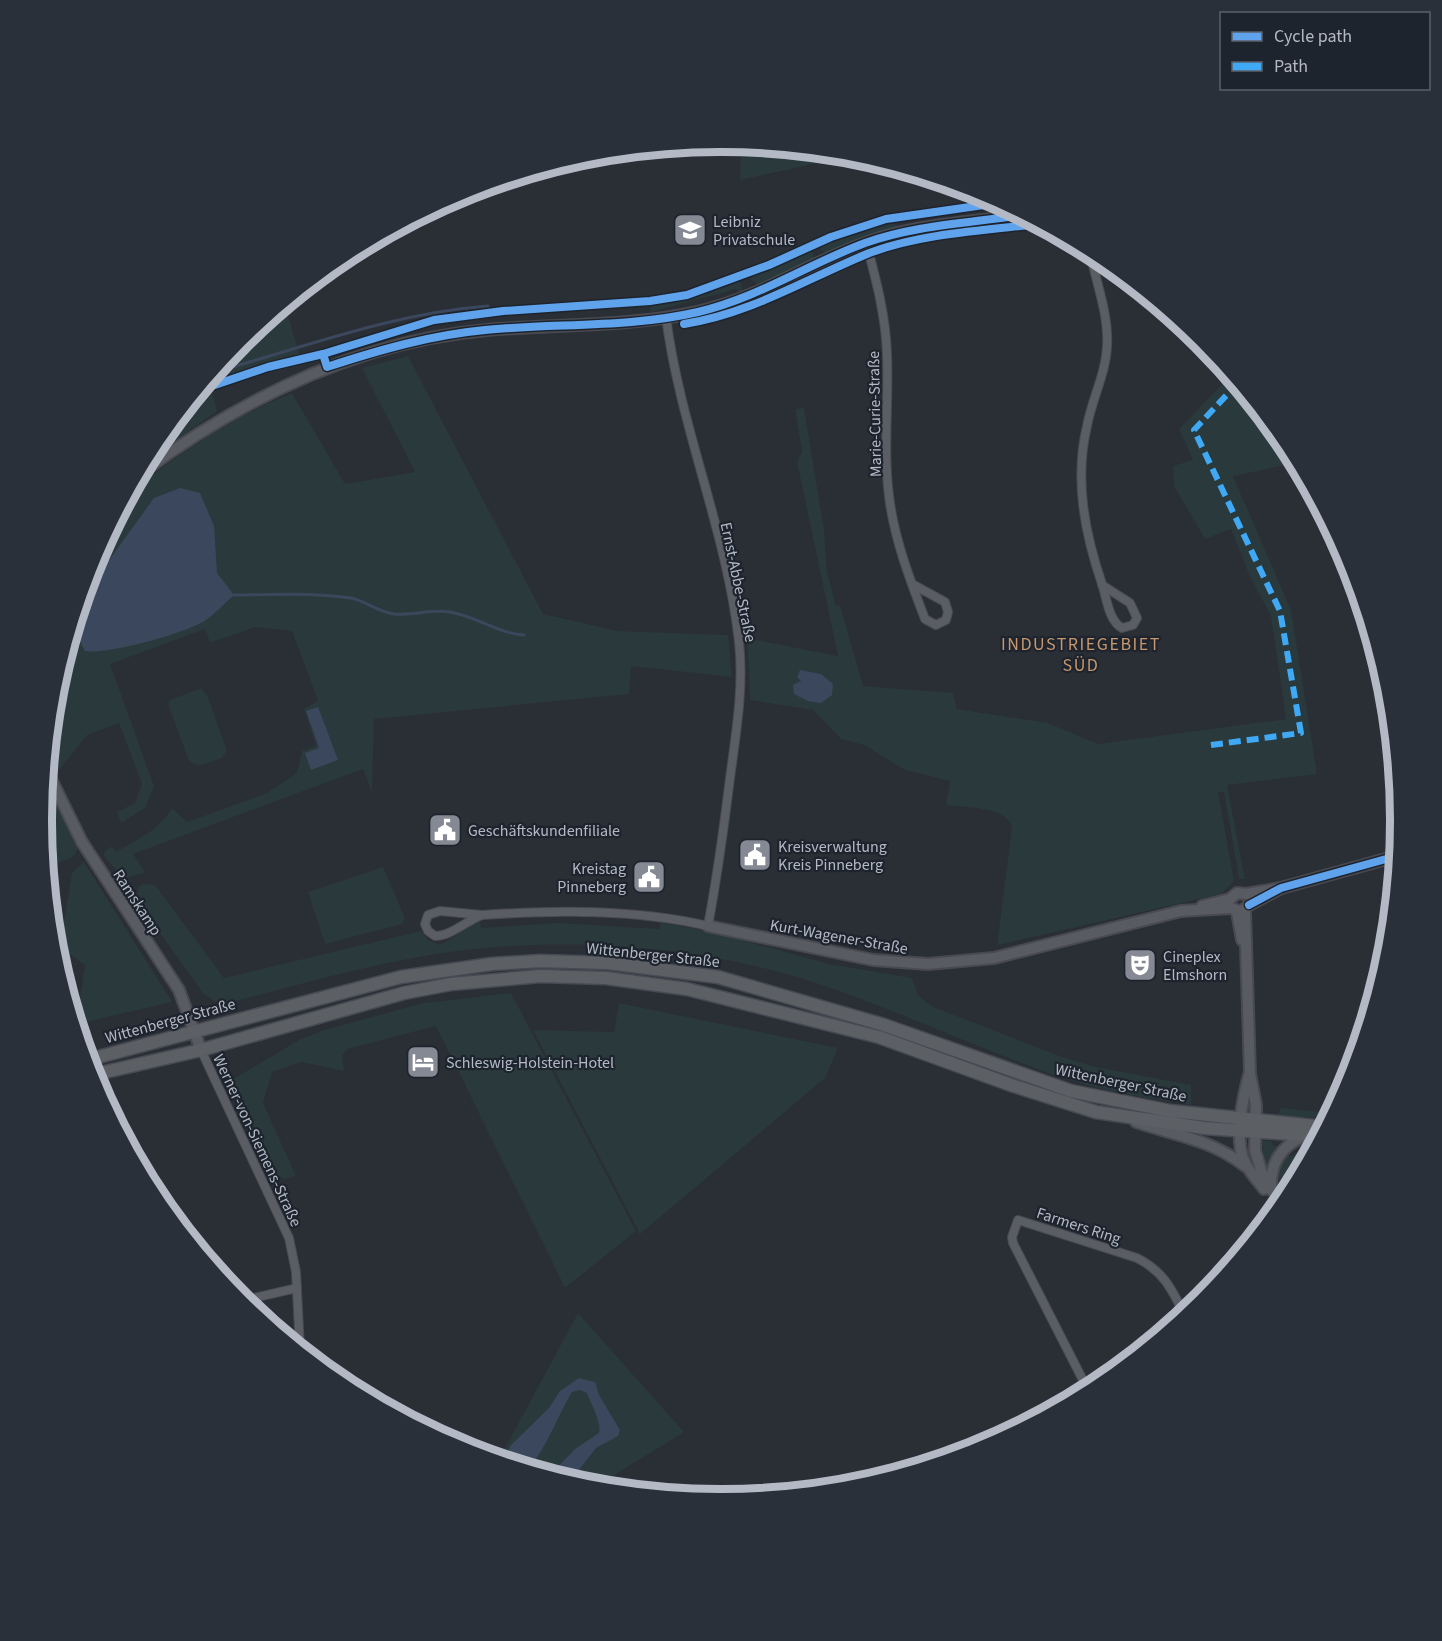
<svg xmlns="http://www.w3.org/2000/svg" width="1442" height="1641" font-family="'Source Sans 3',sans-serif">
<style>
.green{fill:#2a393b}
.water{fill:#3b475c}
.lines{fill:none;stroke-linecap:round;stroke-linejoin:round}
.stream{stroke:#3b475c;stroke-width:3}
.street-casing{stroke:#484a50;stroke-width:10}
.secondary-casing{stroke:#484a50;stroke-width:14}
.primary-casing{stroke:#474a52;stroke-width:15}
.street{stroke:#5a5d63;stroke-width:8}
.secondary{stroke:#585b61;stroke-width:10}
.primary{stroke:#5c5f64;stroke-width:12}
.quiet{stroke:#3fa9f5;stroke-width:6;stroke-dasharray:12 6;stroke-linecap:butt}
.cycleway-casing{stroke:#1e242e;stroke-width:11}
.cycleway{stroke:#60a3ed;stroke-width:8}
.labels{text-anchor:middle;stroke-width:4.5;stroke-linejoin:round;paint-order:stroke}
.poi-label{font-size:16px;fill:#b4bac5;stroke:#1e242e;text-anchor:start}
.street-label{font-size:16px;fill:#b4bac5;stroke:#1e242e}
.neighbourhood-label{font-size:18px;letter-spacing:1.5px;fill:#c8976d;stroke:#1e242e}
.rim{fill:none;stroke:#b4bac5;stroke-width:8}
</style>
<rect width="100%" height="100%" fill="#2a2e35"/>
<g class="green">
<polygon points="741,143 854,155 740,180"/>
<polygon points="892,220 898,227 864,238 827,255 821,249 822,246"/>
<polygon points="810,252 813,253 813,260 757,284 751,280 750,277"/>
<polygon points="740,281 743,292 741,293 736,289 651,312 650,305 688,298"/>
<polygon points="285,305 300,357 206,383 241,340"/>
<path d="M 408,356 L 543,614 L 618,631 L 728,635 L 732,677 L 631,666 L 629,694 L 374,719 L 372,793 L 363,769 L 133,854 L 145,872 L 124,879 L 104,856 L 105,851 L 112,846 L 116,852 C 138,839 158,831 172,808 L 187,822 L 267,793 L 297,773 L 302,751 L 316,746 L 304,709 L 318,701 L 292,631 L 255,627 L 210,643 L 205,629 L 110,664 L 154,786 L 145,808 L 121,823 L 117,812 L 135,803 L 142,784 L 119,723 L 87,735 L 57,773 C 55,765 51,755 50,747 C 43,699 97,535 128,497 C 139,484 153,475 166,465 C 206,436 247,411 292,393 L 345,484 L 415,472 L 362,368 Z"/>
<path d="M 1230,376 L 1286,444 L 1296,463 L 1233,476 L 1291,610 L 1317,774 L 1227,785 L 1245,879 L 1239,879 L 1224,792 L 1218,792 L 1234,881 L 1221,894 L 997,945 L 1012,826 C 1004,806 965,808 946,805 L 950,781 L 905,770 L 864,745 L 841,739 L 813,710 L 750,700 L 747,638 L 838,656 L 797,462 L 802,452 L 795,409 L 804,408 L 824,530 L 827,572 L 836,606 L 840,605 L 863,686 L 953,693 L 957,709 L 1048,723 L 1098,744 L 1286,719 L 1271,616 L 1250,577 L 1231,529 L 1205,539 L 1174,486 L 1173,466 L 1193,460 L 1179,429 Z"/>
<polygon points="211,390 217,411 148,460 157,443 197,394"/>
<polygon points="201,688 207,695 227,751 222,758 199,766 189,761 168,704 170,700"/>
<polygon points="46,782 78,849 73,857 60,862 46,858 42,820"/>
<polygon points="84,862 172,1002 77,1024 71,1006 79,1006 85,965 60,947 72,873"/>
<polygon points="383,867 405,918 402,924 325,944 308,892"/>
<path d="M 145,884 L 155,885 L 224,978 L 421,931 L 428,940 L 440,945 L 480,921 L 481,928 L 558,923 L 659,929 L 660,923 L 709,931 L 829,964 L 912,978 L 918,995 L 931,1006 L 1062,1057 L 1096,1067 L 1191,1085 L 1191,1105 C 1145,1098 1097,1090 1054,1075 C 975,1047 898,1011 819,984 C 716,950 604,939 496,947 C 403,954 311,982 220,1005 L 203,993 L 135,898 L 139,886 Z"/>
<polygon points="511,993 636,1231 565,1288 436,1026 347,1049 342,1056 344,1071 301,1062 272,1072 263,1103 296,1176 284,1179 276,1174 233,1082 235,1078 299,1040 324,1030 424,1003"/>
<polygon points="619,1003 838,1048 825,1078 640,1234 533,1030 614,1032"/>
<polygon points="1281,1108 1331,1113 1329,1117 1277,1117"/>
<polygon points="1261,1141 1272,1141 1273,1146 1281,1146 1268,1172"/>
<path d="M 1313,1147 L 1286,1197 C 1277,1181 1275,1170 1285,1153 L 1292,1156 L 1298,1151 Z"/>
<polygon points="578,1313 684,1432 595,1487 499,1459"/>
</g>
<g class="water">
<path d="M 180,488 L 200,493 L 214,526 L 217,573 L 234,595 C 225,603 216,613 206,620 C 187,633 107,655 85,651 L 73,628 L 81,603 L 94,581 L 154,498 Z"/>
<polygon points="800,670 821,674 833,684 832,695 821,703 808,701 794,694 793,685 801,681 797,677"/>
<polygon points="318,707 338,760 311,770 305,753 319,748 306,711"/>
<path d="M 579,1378 L 595,1382 L 599,1395 L 620,1430 L 618,1436 L 596,1448 L 574,1476 L 566,1480 L 550,1475 L 575,1449 L 599,1433 C 602,1423 591,1404 587,1393 L 580,1390 L 572,1392 C 557,1417 548,1445 529,1468 L 506,1461 L 505,1456 L 511,1445 L 549,1408 L 560,1391 Z"/>
</g>
<g class="lines">
<g class="stream">
<path d="M 215,372 C 305,347 394,313 488,306"/>
<path d="M 231,595 C 271,595 311,592 351,598 C 366,601 378,612 394,614 C 412,616 431,609 450,612 C 476,616 499,634 524,635"/>
</g>
<g class="street-casing">
<g id="street">
<path d="M 866,242 C 876,279 886,317 887,355 C 889,402 883,449 889,496 C 894,538 910,580 925,619 L 936,625 L 946,620 L 948,612 L 945,602 L 912,584"/>
<path d="M 1090,252 C 1096,282 1109,315 1107,346 C 1106,373 1092,399 1087,426 C 1074,480 1085,535 1103,587 C 1107,600 1109,621 1122,628 L 1133,625 L 1137,618 L 1130,603 L 1102,585"/>
<path d="M 440,911 L 482,915 C 466,921 451,936 435,936 L 428,931 L 425,924 L 428,915 Z"/>
<path d="M 482,915 C 557,910 635,909 708,926 C 717,877 724,827 730,778 C 736,733 744,687 739,642 C 727,532 680,427 666,317"/>
<polyline points="201,1050 289,1238 296,1272 300,1349"/>
<polyline points="241,1301 297,1288"/>
<path d="M 1088,1390 L 1013,1243 L 1012,1237 L 1018,1220 L 1137,1258 C 1163,1271 1172,1289 1184,1314"/>
</g>
</g>
<g class="secondary-casing">
<g id="secondary">
<path d="M 141,473 C 243,398 359,341 487,330 C 556,324 628,327 697,312 C 757,299 808,264 865,243 C 915,224 970,223 1022,215"/>
<polyline points="47,771 82,842 179,990 201,1050"/>
<polyline points="1202,906 1230,899 1237,893 1246,894 1281,888 1397,856"/>
<polyline points="1245,911 1250,1074 1256,1105 1255,1150 1263,1177 1282,1202"/>
<polyline points="1237,912 1242,940"/>
<polyline points="708,926 873,960 928,964 994,958 1181,911 1231,908 1241,912 1249,905 1281,888"/>
<path d="M 1249,1075 C 1243,1097 1235,1136 1243,1158 C 1247,1170 1257,1179 1264,1189"/>
<path d="M 1136,1122 C 1177,1136 1210,1139 1245,1166"/>
<path d="M 1271,1190 C 1270,1162 1281,1146 1306,1135"/>
</g>
</g>
<g class="primary-casing">
<g id="primary">
<polyline points="87,1060 401,977 492,964 540,961 608,963 718,977 884,1025 1071,1091 1170,1111 1324,1127"/>
<polyline points="92,1075 201,1050 404,993 451,984 540,976 606,978 687,989 879,1037 1011,1085 1096,1112 1204,1128 1306,1135 1321,1131"/>
</g>
</g>
<use href="#street" class="street"/>
<use href="#secondary" class="secondary"/>
<use href="#primary" class="primary"/>
<polyline class="quiet" points="1211,745 1301,733 1280,611 1194,430 1237,384"/>
<g class="cycleway-casing">
<g id="cycleway">
<path d="M 684,324 C 750,314 806,279 867,254 C 916,234 986,230 1039,224"/>
<path d="M 323,354 L 327,367 C 379,350 431,335 485,330 C 556,323 629,328 698,312 C 758,298 808,264 865,243 C 915,225 970,223 1022,215"/>
<polyline points="200,390 268,367 323,354 434,320 503,311 650,301 687,295 769,265 831,237 886,219 998,203"/>
<polyline points="1249,905 1281,888 1397,856"/>
</g>
</g>
<use href="#cycleway" class="cycleway"/>
</g>
<defs>
<g id="school-square" transform="scale(1.725)"><rect x="-9" y="-9" width="18" height="18" rx="4" fill="#848993" stroke="#1e242e"/><path d="M0-5L7-2L0 1L-7-2ZM-4 1L0 2.5L4 1V4Q0 6-4 4Z" fill="#fff"/></g>
<g id="civic-square" transform="scale(1.725)"><rect x="-9" y="-9" width="18" height="18" rx="4" fill="#848993" stroke="#1e242e"/><path d="M-.6-6.5H3V-4.5H.6V-3L4-1V1h2V6H-6V1h2V-1L-.6-3ZM-1.2 2.5V6h2.4V2.5Z" fill="#fff"/></g>
<g id="theatre-square" transform="scale(1.725)"><rect x="-9" y="-9" width="18" height="18" rx="4" fill="#848993" stroke="#1e242e"/><path d="M-5-5.5Q0-4 5-5.5V0Q5 5 0 6Q-5 5-5 0ZM-3.3-2.5H-1v1.5H-3.3ZM1-2.5H3.3v1.5H1ZM-2.8 1Q0 5.5 2.8 1Z" fill="#fff"/></g>
<g id="hotel-square" transform="scale(1.725)"><rect x="-9" y="-9" width="18" height="18" rx="4" fill="#848993" stroke="#1e242e"/><path d="M-6-4.5h1.5V1H6V5H4.5V3h-9V5H-6ZM-4 0a1.8 1.8 0 1 1 3.6 0ZM.5 0V-2.5h3Q6-2.5 6 0Z" fill="#fff"/></g>
</defs>
<g fill-rule="evenodd">
<use href="#school-square" x="690" y="230"/>
<use href="#civic-square" x="445" y="830"/>
<use href="#civic-square" x="755" y="855"/>
<use href="#civic-square" x="649" y="877"/>
<use href="#theatre-square" x="1140" y="965"/>
<use href="#hotel-square" x="423" y="1062"/>
</g>
<g class="labels">
<g class="poi-label">
<text x="713" y="227">Leibniz<tspan x="713" dy="18">Privatschule</tspan></text>
<text x="468" y="836">Geschäftskundenfiliale</text>
<text x="778" y="852">Kreisverwaltung<tspan x="778" dy="18">Kreis Pinneberg</tspan></text>
<text x="626" y="874" text-anchor="end">Kreistag<tspan x="626" dy="18">Pinneberg</tspan></text>
<text x="1163" y="962">Cineplex<tspan x="1163" dy="18">Elmshorn</tspan></text>
<text x="446" y="1068">Schleswig-Holstein-Hotel</text>
</g>
<g class="street-label">
<text transform="translate(874 414) rotate(-91)" y="6">Marie-Curie-Straße</text>
<text transform="translate(739 582) rotate(78)" y="6">Ernst-Abbe-Straße</text>
<text transform="translate(138 902) rotate(57)" y="6">Ramskamp</text>
<text transform="translate(839 936) rotate(10)" y="6">Kurt-Wagener-Straße</text>
<text transform="translate(653 954) rotate(6)" y="6">Wittenberger Straße</text>
<text transform="translate(170 1020) rotate(-15)" y="6">Wittenberger Straße</text>
<text transform="translate(1121 1082) rotate(12)" y="6">Wittenberger Straße</text>
<text transform="translate(258 1140) rotate(65)" y="6">Werner-von-Siemens-Straße</text>
<text transform="translate(1079 1225) rotate(18)" y="6">Farmers Ring</text>
</g>
<g class="neighbourhood-label">
<text x="1081" y="650">INDUSTRIEGEBIET<tspan x="1081" dy="21">SÜD</tspan></text>
</g>
</g>
<path d="M0 0H1442V1641H0ZM720 152H722A668 668 0 0 1 1390 820V821A668 668 0 0 1 722 1489H720A668 668 0 0 1 52 821V820A668 668 0 0 1 720 152Z" fill="#2a303a" fill-rule="evenodd"/>
<path class="rim" d="M720 152H722A668 668 0 0 1 1390 820V821A668 668 0 0 1 722 1489H720A668 668 0 0 1 52 821V820A668 668 0 0 1 720 152Z"/>
<rect x="1220" y="12" width="210" height="78" fill="#1e242e" stroke="#5a606a" stroke-width="1.5"/>
<rect x="1232" y="32" width="30" height="9" fill="#60a3ed" stroke="#5a606a" stroke-width="1.5"/>
<text x="1274" y="42" font-size="18" fill="#b4bac5">Cycle path</text>
<rect x="1232" y="62" width="30" height="9" fill="#3fa9f5" stroke="#5a606a" stroke-width="1.5"/>
<text x="1274" y="72" font-size="18" fill="#b4bac5">Path</text>
</svg>
